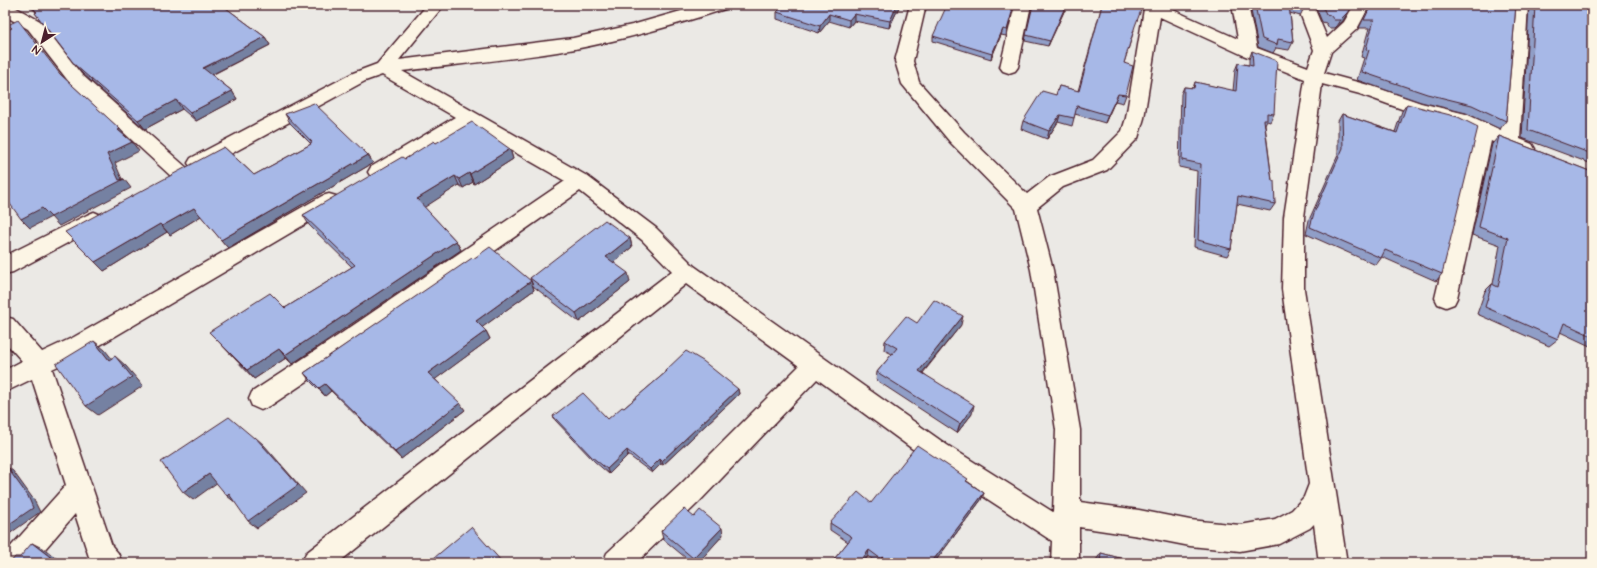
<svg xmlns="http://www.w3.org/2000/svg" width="1597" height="568" font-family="'Architects Daughter',sans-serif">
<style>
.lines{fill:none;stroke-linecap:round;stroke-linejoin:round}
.minor-casing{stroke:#4a1f2b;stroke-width:3}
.minor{fill:#fcf5e5;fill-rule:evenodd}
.wall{fill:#909ec7;stroke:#4a1f2b}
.shaded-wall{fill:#7581a2;stroke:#4a1f2b}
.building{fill:#a7b8e7;stroke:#4a1f2b}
</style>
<rect width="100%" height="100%" fill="#ebe9e5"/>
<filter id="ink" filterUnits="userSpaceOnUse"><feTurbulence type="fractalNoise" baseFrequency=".025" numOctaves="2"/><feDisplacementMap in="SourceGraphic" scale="8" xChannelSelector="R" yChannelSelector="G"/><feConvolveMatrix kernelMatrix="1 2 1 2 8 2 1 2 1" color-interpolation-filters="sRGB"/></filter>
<g filter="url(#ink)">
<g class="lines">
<g class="minor-casing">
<g id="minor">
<polygon points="5,5 11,5 40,21 81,74 187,168 190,173 187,178 180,180 173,178 69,82 28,29 5,16"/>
<path d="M 427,5 L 444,5 L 399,60 L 573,38 L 632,25 L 702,5 L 727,5 L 725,9 C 676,25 626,39 575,49 C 518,59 460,64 402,71 L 587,176 L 656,228 L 694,266 L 947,445 L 1053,512 L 1056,430 L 1031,270 L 1016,209 L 950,142 L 902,84 L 895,61 L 910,5 L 926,5 L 913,61 L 919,82 L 964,132 L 1027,194 L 1049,177 L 1093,160 L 1122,131 L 1126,118 L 1144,9 L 1140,5 L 1162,5 L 1238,39 L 1232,5 L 1248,5 L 1257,48 L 1308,67 L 1314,50 L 1297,5 L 1313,5 L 1327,38 L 1344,22 L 1354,5 L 1370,5 L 1357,29 L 1331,52 L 1324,73 L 1372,86 L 1421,103 L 1466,114 L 1501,130 L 1512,5 L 1528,5 L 1520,139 L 1532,144 L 1535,149 L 1532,154 C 1518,158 1503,147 1491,141 L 1457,298 L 1454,304 L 1446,307 L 1438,304 L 1435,298 L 1474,133 L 1453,123 L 1410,112 L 1360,94 L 1322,84 L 1304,217 L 1304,289 L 1347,563 L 1319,563 L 1314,524 L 1310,528 L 1279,544 L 1240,551 L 1190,546 L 1139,536 L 1079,527 L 1079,563 L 1051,563 L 1052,541 L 929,461 L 817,379 L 698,503 L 636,563 L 603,563 L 607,553 L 680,485 L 799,366 L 686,284 L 338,563 L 302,563 L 306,553 L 672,271 L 642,240 L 580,191 L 355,349 L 270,406 L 261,410 L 252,406 L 249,399 L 252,392 L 339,335 L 565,181 L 469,126 L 385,177 L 378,179 L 371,177 L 368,172 L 371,167 L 455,117 L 382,75 L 365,81 L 205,168 L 198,170 L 191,168 L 188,163 L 191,158 L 353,73 L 377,64 ZM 1160,17 L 1243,55 L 1305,79 L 1284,217 L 1282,289 L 1309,484 L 1304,497 L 1292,510 L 1275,519 L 1240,525 L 1190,520 L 1139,510 L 1080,502 L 1080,430 L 1053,270 L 1037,208 L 1063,187 L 1107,170 L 1138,138 L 1144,118 Z"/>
<polygon points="1015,5 1031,5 1018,67 1015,71 1009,73 1003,71 1000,67"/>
<polygon points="329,194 336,196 339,201 336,206 90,351 52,369 112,546 118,553 122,563 91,563 75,514 33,563 5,563 5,553 66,485 32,379 5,392 5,370 22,361 5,342 5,317 13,319 42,352 74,337 322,196"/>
<polygon points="94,212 101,215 104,220 101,225 13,272 5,274 5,256 87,215"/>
</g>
</g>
<use href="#minor" class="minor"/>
</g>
<g class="wall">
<polygon points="28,5 222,5 265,37 270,45 212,75 232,91 237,99 196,121 182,109 145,129 82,73 35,13 36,12"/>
<polygon points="784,5 900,5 889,28 854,21 849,27 829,21 819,33 777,19 777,12"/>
<polygon points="1014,5 1006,36 1001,35 991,59 933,41 933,36"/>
<polygon points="1032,5 1067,5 1048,46 1025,41"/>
<polygon points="1102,5 1134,30 1124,63 1126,95 1123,103 1115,101 1105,123 1075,114 1072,126 1058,122 1047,139 1021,129 1023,121 1056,95 1059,86 1078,91"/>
<polygon points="1250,5 1302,5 1304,8 1300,16 1290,13 1293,42 1289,50 1276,48 1273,53 1258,47"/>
<polygon points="1315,5 1352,5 1343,21 1335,28 1329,28 1326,23 1322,22"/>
<polygon points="1370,5 1516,5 1506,121 1500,129 1466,113 1421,102 1357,80 1364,58 1361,57 1369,28 1359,28"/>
<polygon points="1529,5 1592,5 1592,164 1522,138"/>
<polygon points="1252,51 1274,114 1270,122 1267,121 1265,125 1275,204 1270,211 1237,204 1231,249 1227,256 1194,247 1197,171 1179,167 1181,94 1184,87 1193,88 1195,82 1233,91 1235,70 1238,63 1249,65 1249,59"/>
<polygon points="1407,104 1442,274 1436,281 1382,257 1376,265 1306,234 1309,220 1338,155 1338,121 1342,114 1395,132 1402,111"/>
<polygon points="285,114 368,155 373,163 228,248 201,216 170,235 167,232 104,271 224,147 254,175 311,144 290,123"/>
<polygon points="1499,136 1592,172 1592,347 1560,332 1558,339 1549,346 1477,314 1485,291 1492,284 1493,284 1500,245 1472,235 1492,144"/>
<polygon points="436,143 510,149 513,159 474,184 473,182 463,188 459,185 424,207 456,241 461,250 292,364 286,358 254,379 217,340 285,308 352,267 309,225 303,215 405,159"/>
<polygon points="630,238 632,247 613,262 630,282 579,322 533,286 530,278"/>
<polygon points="473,259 531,281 534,290 482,327 486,331 490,339 435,379 465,410 401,459 331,391 325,396 310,381 304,373"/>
<polygon points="917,323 961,325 923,373 972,414 957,433 876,380 877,372 892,354 884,350 885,341"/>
<polygon points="665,371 738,389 739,394 663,465 661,464 652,473 628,455 609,474 594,461 555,420 553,416 608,419 624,408 665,373"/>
<polygon points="967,481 984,493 981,500 934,563 877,563 868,556 863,563 831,563 848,542 830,530 830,523 871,503"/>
<polygon points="694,517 723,535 699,561 702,563 692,563 663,539 661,531"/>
<polygon points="1101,553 1138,563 1096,563 1096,560"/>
</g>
<g class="shaded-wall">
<polygon points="897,5 900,5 889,28 890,21"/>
<polygon points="1066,5 1067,5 1048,46 1050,41"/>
<polygon points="1352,5 1343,21 1335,28 1340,20"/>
<polygon points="829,14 829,21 819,33 820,26"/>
<polygon points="854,14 854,21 849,27 849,20"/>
<polygon points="1003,29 1001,35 991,59 992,54"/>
<polygon points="265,37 270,45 209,76 203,68"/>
<polygon points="232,91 237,99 196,121 190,113"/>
<polygon points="1118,94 1115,101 1105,123 1108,115"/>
<polygon points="176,100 182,109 145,129 138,120"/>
<polygon points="1060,115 1058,122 1047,139 1049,131"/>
<polygon points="120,129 127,138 118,130"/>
<polygon points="132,142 139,151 115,163 122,179 124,179 131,188 59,226 51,217 30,228 21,219 107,154"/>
<polygon points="510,149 513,159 474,184 470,174"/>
<polygon points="368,155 373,163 228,248 221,240"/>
<polygon points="469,173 473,182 463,188 459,179"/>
<polygon points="455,176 459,185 422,209 417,199"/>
<polygon points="194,208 201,216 170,235 162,226"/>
<polygon points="160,224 167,232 104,271 95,262"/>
<polygon points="630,238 632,247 609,266 606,257"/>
<polygon points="456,241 461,250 292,364 285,355"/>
<polygon points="628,273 630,282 579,322 576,313"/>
<polygon points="531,281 534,290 480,329 476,321"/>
<polygon points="963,316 961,325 917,379 919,371"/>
<polygon points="486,331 490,339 433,381 428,373"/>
<polygon points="94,341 105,350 120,369 109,360"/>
<polygon points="279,349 286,358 254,379 247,370"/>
<polygon points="115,356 126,366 143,386 98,415 86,406"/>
<polygon points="325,384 331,391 325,396 319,388"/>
<polygon points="738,389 739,394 663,465 662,461"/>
<polygon points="460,403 465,410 401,459 395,452"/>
<polygon points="974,405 972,414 957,433 960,424"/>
<polygon points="255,437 264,445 306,493 257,528 248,521"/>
<polygon points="627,450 628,455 609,474 607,469"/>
<polygon points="660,459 661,464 652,473 650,469"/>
<polygon points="6,466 13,471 34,500 40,512 5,537"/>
<polygon points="209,474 218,482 193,500 183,492"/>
<polygon points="984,493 981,500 934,563 931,563"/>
<polygon points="229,494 236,503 227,496"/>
<polygon points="722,528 723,535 698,563 694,563 693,558"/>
<polygon points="32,543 46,550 62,563 58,563"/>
<polygon points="869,550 868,556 863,563 859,563"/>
</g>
<g class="building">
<polygon points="30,5 222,5 265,37 203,68 232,91 190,113 176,100 138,120 75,65 35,13 37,12"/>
<polygon points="784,5 897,5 890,21 854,14 849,20 829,14 820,26 777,12"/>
<polygon points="947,5 1014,5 1007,30 1003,29 992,54 933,36"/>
<polygon points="1033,5 1066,5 1050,41 1026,35"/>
<polygon points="1102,5 1143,5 1135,26 1124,63 1133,66 1126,95 1118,94 1108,115 1077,106 1074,118 1060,115 1049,131 1023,121 1042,91 1056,95 1059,86 1079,91"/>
<polygon points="1255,5 1289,5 1293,42 1278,39 1277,45 1262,39"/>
<polygon points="1292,5 1302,5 1304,8"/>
<polygon points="1322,5 1352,5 1347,13 1340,20 1334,20 1330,15 1326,14"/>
<polygon points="1371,5 1516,5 1506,121 1472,105 1427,94 1362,72 1369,50 1366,49 1374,20 1364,20"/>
<polygon points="1535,5 1592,5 1592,154 1528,130"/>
<polygon points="18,20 60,74 120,129 118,130 132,142 107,154 119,180 124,179 51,217 42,208 21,219 5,197 5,31 12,28 8,25"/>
<polygon points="1252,51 1277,61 1274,114 1267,113 1267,120 1264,120 1272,181 1274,181 1275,204 1238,196 1231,249 1198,240 1201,164 1182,160 1184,87 1194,88 1195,82 1236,91 1238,63 1253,66"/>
<polygon points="314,103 368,155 221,240 194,208 162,226 160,224 95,262 65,232 224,147 254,175 311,144 310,143 312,142 285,114"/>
<polygon points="1407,104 1458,117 1478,127 1442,274 1385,250 1381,258 1310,227 1314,213 1343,148 1342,114 1397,133"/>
<polygon points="472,122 510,149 470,174 469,173 459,179 455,176 417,199 456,241 285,355 279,349 247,370 209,332 270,293 285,308 355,265 303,215 402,157 405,159 434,141 436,143"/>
<polygon points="1499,136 1592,172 1592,336 1564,323 1558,339 1485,307 1492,284 1498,287 1508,238 1479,227"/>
<polygon points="605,220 630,238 606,257 628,273 576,313 530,278"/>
<polygon points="490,247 531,281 476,321 486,331 428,373 460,403 395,452 325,384 319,388 304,373 472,258 473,259"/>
<polygon points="934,300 963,316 919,371 974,405 960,424 877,372 897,348 885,341 906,316 917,323"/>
<polygon points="94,341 109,360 115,356 132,377 86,406 56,364"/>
<polygon points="686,351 703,361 738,389 662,461 660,459 650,469 627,450 607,469 592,457 553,416 583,393 608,419 622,407 624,408 666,372 665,371"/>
<polygon points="229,417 254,438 255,437 298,485 248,521 229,494 227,496 209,474 183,492 161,462"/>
<polygon points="917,445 968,479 966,481 984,493 931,563 891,563 882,557 881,559 869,550 859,563 831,563 852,537 830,523 858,492 871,503"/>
<polygon points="6,466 28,496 33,508 5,527 5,467"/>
<polygon points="684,509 694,517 700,510 722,528 693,558 661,531"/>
<polygon points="471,527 503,563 428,563"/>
<polygon points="32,543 58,563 10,563 15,557 20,557"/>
<polygon points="1101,553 1138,563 1100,563"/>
<polygon points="699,560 702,563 696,563"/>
</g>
</g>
<rect width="1597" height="568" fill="none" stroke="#fcf5e5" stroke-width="20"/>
<rect x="10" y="10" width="1577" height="548" fill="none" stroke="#4a1f2b" stroke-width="1.5" filter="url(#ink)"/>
<g transform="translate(42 42) rotate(216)" stroke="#fcf5e5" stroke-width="3" paint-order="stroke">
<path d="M0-3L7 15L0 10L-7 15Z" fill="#4a1f2b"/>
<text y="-6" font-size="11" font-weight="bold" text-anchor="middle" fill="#4a1f2b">N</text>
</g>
</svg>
